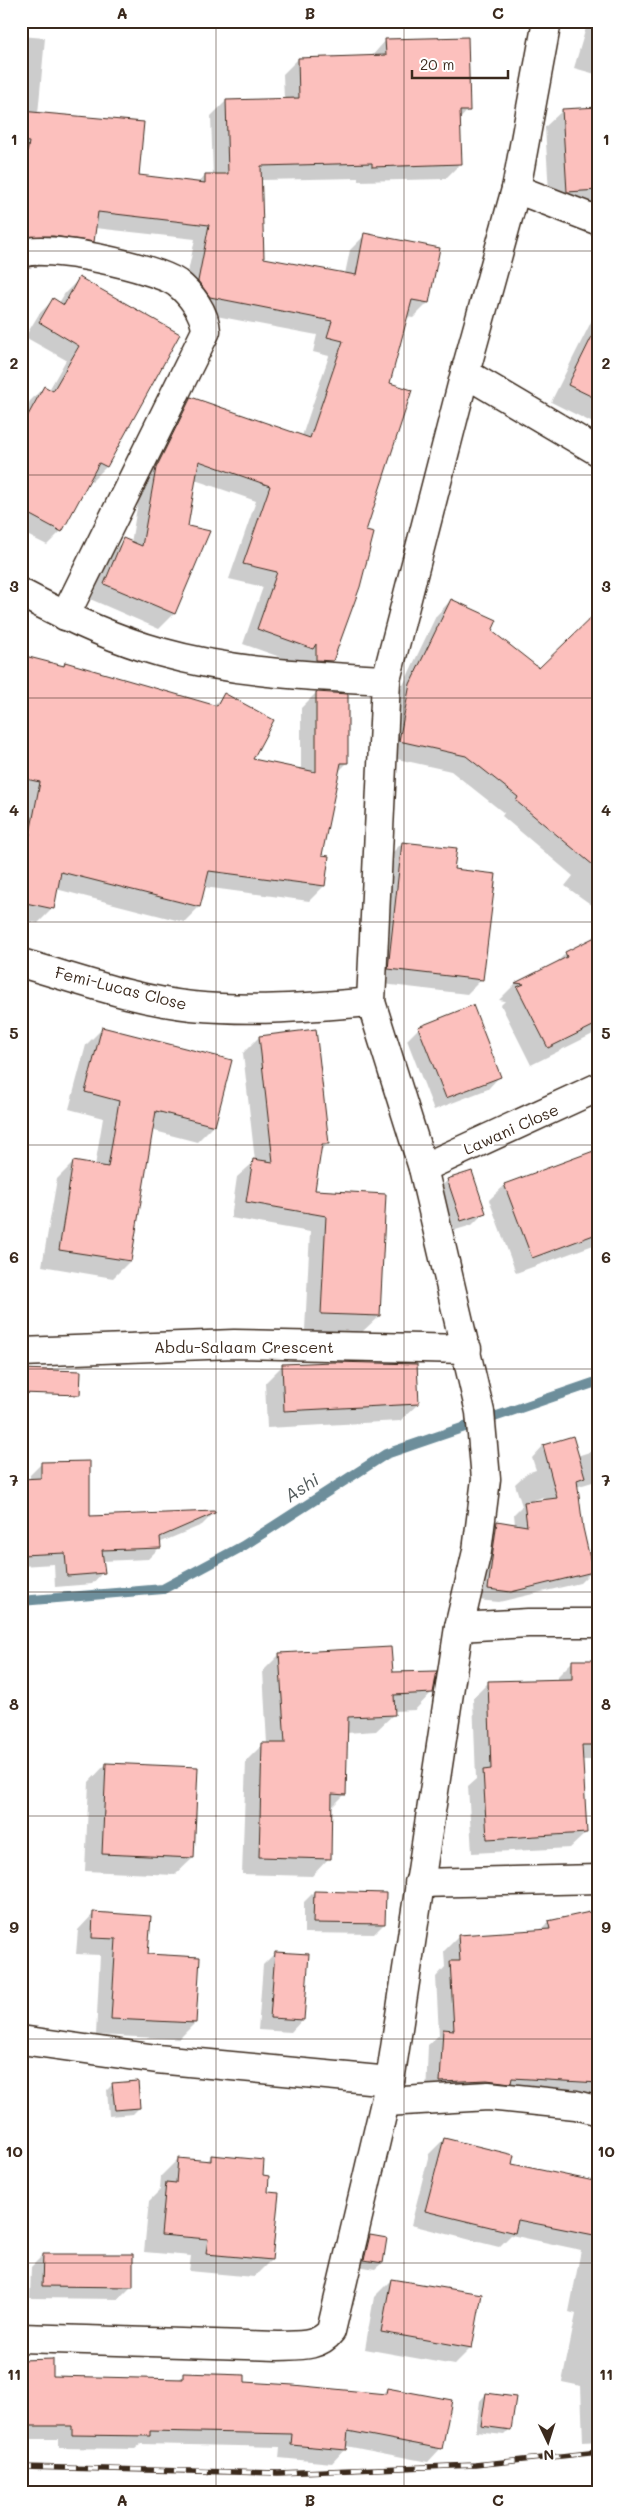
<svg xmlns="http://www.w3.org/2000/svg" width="620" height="2514" font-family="Mali,sans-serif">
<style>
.shadow{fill:#0003;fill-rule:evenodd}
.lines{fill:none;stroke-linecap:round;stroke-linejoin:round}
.stream{stroke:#6d8e9b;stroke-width:10}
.building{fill:#fcc0bd;stroke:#3b2a1e}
.minor-casing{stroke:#3b2a1e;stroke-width:31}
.minor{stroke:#fff;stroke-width:28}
.rail-casing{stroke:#3b2a1e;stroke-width:5.5}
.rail{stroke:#fff;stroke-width:4;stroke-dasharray:11;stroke-linecap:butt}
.grid{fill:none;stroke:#3b2a1e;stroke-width:1;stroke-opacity:0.55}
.labels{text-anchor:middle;stroke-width:5;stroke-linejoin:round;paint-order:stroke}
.street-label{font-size:16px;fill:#3b2a1e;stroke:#fff}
.water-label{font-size:18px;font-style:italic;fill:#545c5d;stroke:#fff}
.neatline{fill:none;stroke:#3b2a1e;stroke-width:2}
.grid-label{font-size:16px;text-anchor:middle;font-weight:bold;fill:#3b2a1e}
</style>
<rect width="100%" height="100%" fill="#fff"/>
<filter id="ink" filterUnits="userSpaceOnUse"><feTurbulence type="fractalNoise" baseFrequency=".02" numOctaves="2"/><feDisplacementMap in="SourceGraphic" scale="10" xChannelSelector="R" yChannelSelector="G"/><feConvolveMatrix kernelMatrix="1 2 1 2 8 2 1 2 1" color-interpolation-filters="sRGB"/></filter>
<g filter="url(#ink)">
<g class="shadow">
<polygon points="588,21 599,21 599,75 574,68"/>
<polygon points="21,36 45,38 38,114 138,176 198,183 205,175 213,175 211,116 226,101 284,100 283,74 298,59 371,57 386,40 468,110 459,120 460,164 445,179 358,181 358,178 261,180 263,259 345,274 350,250 365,235 438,249 428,303 413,318 407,317 389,384 365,532 331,661 316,676 301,675 301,659 297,663 243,644 263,587 229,579 256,501 195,480 186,527 209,532 174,614 159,629 90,599 109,555 124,540 131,543 141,484 176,414 191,399 302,436 329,356 313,352 317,335 195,312 183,296 195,239 95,228 93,241 78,256 21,250"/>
<polygon points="599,108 599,206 550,208 545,127 563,110"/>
<polygon points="79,279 178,334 106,467 92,481 89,479 61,531 47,545 21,532 21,418 30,401 44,387 49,390 66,360 25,337 39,314 53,300 59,303 65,293"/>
<polygon points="599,306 599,426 551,402"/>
<polygon points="451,600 539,670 599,633 599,910 565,886 573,876 502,816 504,813 451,771 384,756 396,700 436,616"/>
<polygon points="21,657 61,667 65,663 213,706 224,695 251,760 301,770 301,708 316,693 347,763 338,772 320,856 327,857 324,886 309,901 204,887 199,907 184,922 56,889 53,908 38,923 21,920 21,820 26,797 21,796"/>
<polygon points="402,843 453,871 482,979 467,994 374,983 387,858"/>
<polygon points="599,937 599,1031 531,1065 501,1005 505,1001 499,1000 515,984 554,965 566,953"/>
<polygon points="103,1028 214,1125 197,1142 151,1130 130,1261 113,1278 42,1266 57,1179 74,1162 95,1166 103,1118 69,1109 86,1045"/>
<polygon points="419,1028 500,1076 488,1089 434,1110 407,1040"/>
<polygon points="259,1037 328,1143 320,1151 313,1191 379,1316 362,1332 305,1330 310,1232 231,1218 237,1177 255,1161 243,1053"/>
<polygon points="599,1150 599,1243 516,1273 489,1200 505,1185"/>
<polygon points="448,1180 485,1212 472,1225 449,1232 435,1192"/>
<polygon points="282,1366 418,1404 400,1421 267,1428 265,1383"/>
<path d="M 572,1438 L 577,1456 L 599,1449 L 599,1480 L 576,1487 L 581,1528 L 592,1571 L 580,1583 L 499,1602 L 477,1600 L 486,1534 L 497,1523 L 515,1525 L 514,1514 L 522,1506 L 515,1484 L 527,1473 L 536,1470 L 532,1458 L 543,1446 ZM 543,1497 L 544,1501 L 531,1502 L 531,1501 Z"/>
<polygon points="42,1463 89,1517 214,1513 202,1525 159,1543 160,1547 148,1559 102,1561 103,1572 92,1584 55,1587 54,1564 21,1566 21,1480 30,1480 30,1475"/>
<polygon points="280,1654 432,1692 415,1710 394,1711 394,1714 376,1731 346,1733 345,1794 331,1808 329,1858 312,1876 242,1874 246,1761 263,1744 267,1744 263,1671"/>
<polygon points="573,1661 599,1661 599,1760 582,1760 586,1833 570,1848 472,1853 468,1786 476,1779 473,1698 488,1683 557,1680 557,1677"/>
<polygon points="106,1764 193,1858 175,1875 85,1871 89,1782"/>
<polygon points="314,1892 384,1924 374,1934 304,1933 304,1902"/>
<polygon points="599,1912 599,2098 426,2096 428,2045 439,2035 436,1977 445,1967 444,1951 459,1936 539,1931 548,1922"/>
<polygon points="94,1913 147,1956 195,2023 179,2039 96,2035 100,1955 76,1954 78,1930"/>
<polygon points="275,1953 303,2019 291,2032 258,2030 263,1965"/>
<polygon points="113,2084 139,2108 133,2114 109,2116 107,2090"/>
<polygon points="444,2139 510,2165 595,2183 599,2164 599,2441 583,2442 581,2386 562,2382 576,2314 569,2312 581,2250 511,2235 499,2247 411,2225 429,2154"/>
<polygon points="212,2156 261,2176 267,2193 271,2260 254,2277 189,2271 191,2256 144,2252 149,2201 160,2190 161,2176 178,2159 206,2162"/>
<polygon points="370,2236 382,2263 375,2269 358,2266 364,2242"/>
<polygon points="43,2255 132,2286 119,2299 30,2298 31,2267"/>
<polygon points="391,2280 471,2348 454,2365 365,2349 374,2297"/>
<polygon points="21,2361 52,2378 178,2380 184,2375 244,2383 381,2395 387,2389 441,2448 428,2462 346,2446 345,2449 332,2463 279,2458 280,2447 141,2444 135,2449 59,2448 59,2439 21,2439"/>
<polygon points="486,2394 510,2429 504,2435 476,2432 480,2401"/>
</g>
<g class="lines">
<polyline class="stream" points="21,1601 163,1589 243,1546 386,1454 599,1381"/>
</g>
<g class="building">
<polygon points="468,37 470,111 460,111 462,164 372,167 372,163 261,166 264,258 356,275 364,233 440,248 429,303 412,300 390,383 412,390 366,531 374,533 360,587 333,661 316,660 316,644 313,649 257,629 277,572 243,564 270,486 199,461 188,526 210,531 175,614 104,584 123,538 142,546 156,468 191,397 310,438 343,341 327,337 332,321 210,297 198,281 209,225 98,212 94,242 53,236 21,237 21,188 29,142 21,141 21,111 144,122 139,175 205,183 205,174 228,174 226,100 299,98 298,58 386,55 385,39"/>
<polygon points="599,107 599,190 567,192 562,109"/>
<polygon points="79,277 180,334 107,467 99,463 62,532 21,510 21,428 44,386 53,391 79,346 39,322 53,298 64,305"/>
<polygon points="599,322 599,400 568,385"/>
<polygon points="451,599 497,620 492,631 539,668 599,610 599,870 516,801 518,797 466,756 399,741 410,684"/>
<polygon points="21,655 64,666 65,662 217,706 224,693 274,720 253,759 316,772 316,692 348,694 348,763 341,763 322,855 329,856 325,886 209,871 200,907 61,872 54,909 21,902 21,847 27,849 40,782 21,778"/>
<polygon points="402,842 457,848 454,869 496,874 483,980 388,969"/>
<polygon points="599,935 599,1023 548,1048 517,987 524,984 515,983 567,957 565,952"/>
<polygon points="473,1005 501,1077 446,1098 418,1027"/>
<polygon points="102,1027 232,1060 215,1126 156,1111 131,1261 59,1250 73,1161 108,1167 119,1101 85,1092"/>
<polygon points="316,1029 329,1144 322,1144 315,1190 386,1194 380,1316 321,1314 326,1216 246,1202 253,1159 273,1162 259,1036"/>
<polygon points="599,1149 599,1233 532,1258 504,1184"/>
<polygon points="472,1171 486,1213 461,1221 447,1179"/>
<polygon points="333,1362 417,1364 419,1404 284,1411 282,1364"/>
<polygon points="21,1369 81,1371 80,1395 21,1393"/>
<polygon points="573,1436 585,1477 577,1480 583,1528 593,1572 511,1592 488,1589 497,1521 527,1526 524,1502 557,1498 543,1445"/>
<polygon points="90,1461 90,1516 215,1511 215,1513 160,1537 161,1548 102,1550 105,1573 67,1576 65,1553 21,1555 21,1479 41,1478 41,1462"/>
<polygon points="391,1647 393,1672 437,1671 433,1693 394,1695 395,1715 348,1717 346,1795 332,1794 331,1859 259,1857 262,1743 285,1743 279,1653"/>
<polygon points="572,1660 599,1660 599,1745 582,1745 587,1833 487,1839 483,1770 491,1769 488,1681 572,1679"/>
<polygon points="106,1763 198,1767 194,1858 102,1854"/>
<polygon points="314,1891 386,1893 385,1924 313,1923"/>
<polygon points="599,1910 599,2083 512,2078 511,2083 487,2080 440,2082 443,2029 454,2030 450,1961 460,1961 458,1935 550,1929 548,1921"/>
<polygon points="93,1912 151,1916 148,1954 200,1957 196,2023 111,2019 116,1939 92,1938"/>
<polygon points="275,1952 309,1954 304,2020 270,2018"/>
<polygon points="138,2081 140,2108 115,2110 112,2083"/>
<polygon points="444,2138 514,2155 512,2164 599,2182 599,2236 518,2220 515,2233 425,2211"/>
<polygon points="211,2155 264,2160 263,2175 269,2176 268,2192 279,2193 272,2260 206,2254 208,2239 161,2235 166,2182 176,2183 178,2158 211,2161"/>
<polygon points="370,2235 387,2238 383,2263 364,2260"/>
<polygon points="43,2254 133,2254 133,2287 42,2286"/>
<polygon points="391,2279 482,2294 472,2348 381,2332"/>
<polygon points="53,2359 53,2376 183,2379 183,2373 245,2375 245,2382 293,2385 386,2394 387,2388 452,2400 442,2449 348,2431 346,2450 291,2445 292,2434 150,2431 150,2436 72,2435 72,2426 21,2426 21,2360"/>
<polygon points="486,2393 516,2397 511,2430 481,2426"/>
</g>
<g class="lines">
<g class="minor-casing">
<g id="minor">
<polyline points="516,189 599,221"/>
<path d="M 21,254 C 42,242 156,268 177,283 C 191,294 205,313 206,331 L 65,616"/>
<polyline points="465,373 599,452"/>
<path d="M 21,593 C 64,616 113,639 160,652 C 234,673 310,676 386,680"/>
<path d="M 21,963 C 77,979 134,1000 192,1006 C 252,1012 311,1007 371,1002"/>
<polyline points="423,1168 599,1087"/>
<polyline points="21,1352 234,1344 467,1349"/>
<polyline points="459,1627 528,1623 599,1623"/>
<polyline points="419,1883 599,1879"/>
<polyline points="21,2040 157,2059 390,2081"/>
<polyline points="386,2102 488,2096 576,2105 599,2111"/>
<path d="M 21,2338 L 277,2346 C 297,2345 318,2348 331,2331 L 390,2081 L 459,1627 L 477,1551 L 486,1479 L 480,1412 L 423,1168 L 371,1002 L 386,680 L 465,373 L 516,189 L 547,21"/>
</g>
</g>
<use href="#minor" class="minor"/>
<g class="rail-casing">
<polyline id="rail" points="21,2467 278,2473 475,2465 599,2452"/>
</g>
<use href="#rail" class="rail"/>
</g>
</g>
<path class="grid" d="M 216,21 L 216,2493M 404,21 L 404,2493M 21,251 L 599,251M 21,475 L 599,475M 21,698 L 599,698M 21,922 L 599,922M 21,1145 L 599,1145M 21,1369 L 599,1369M 21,1592 L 599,1592M 21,1816 L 599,1816M 21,2039 L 599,2039M 21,2263 L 599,2263"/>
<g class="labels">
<g class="street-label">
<text transform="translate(121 988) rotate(14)" y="6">Femi-Lucas Close</text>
<text transform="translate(511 1129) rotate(-24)" y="6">Lawani Close</text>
<text x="244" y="1353">Abdu-Salaam Crescent</text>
</g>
<g class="water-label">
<text transform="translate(302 1488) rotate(-33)" y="6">Ashi</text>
</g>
</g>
<rect width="620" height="2514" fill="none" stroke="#fff" stroke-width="55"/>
<g transform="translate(548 2442) rotate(176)" stroke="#ffffff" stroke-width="4" paint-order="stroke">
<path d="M0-4L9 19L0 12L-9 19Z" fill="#3b2a1e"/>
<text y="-8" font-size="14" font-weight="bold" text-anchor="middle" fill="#3b2a1e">N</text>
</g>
<path d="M412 70v8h96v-8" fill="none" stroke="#3b2a1e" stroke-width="2.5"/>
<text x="420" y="70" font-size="15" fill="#3b2a1e" stroke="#ffffff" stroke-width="4" paint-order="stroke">20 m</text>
<rect x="28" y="28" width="564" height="2458" class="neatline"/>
<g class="grid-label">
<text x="122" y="19">A</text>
<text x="310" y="19">B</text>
<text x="498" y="19">C</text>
<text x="14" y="145">1</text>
<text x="606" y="145">1</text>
<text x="14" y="369">2</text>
<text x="606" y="369">2</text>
<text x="14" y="592">3</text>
<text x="606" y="592">3</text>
<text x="14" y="816">4</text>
<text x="606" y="816">4</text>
<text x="14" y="1039">5</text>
<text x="606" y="1039">5</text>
<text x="14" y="1263">6</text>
<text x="606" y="1263">6</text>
<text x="14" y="1486">7</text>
<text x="606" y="1486">7</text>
<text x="14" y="1710">8</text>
<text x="606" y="1710">8</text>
<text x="14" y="1933">9</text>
<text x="606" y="1933">9</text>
<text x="14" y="2157">10</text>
<text x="606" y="2157">10</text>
<text x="14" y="2380">11</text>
<text x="606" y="2380">11</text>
<text x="122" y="2506">A</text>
<text x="310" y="2506">B</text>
<text x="498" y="2506">C</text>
</g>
</svg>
